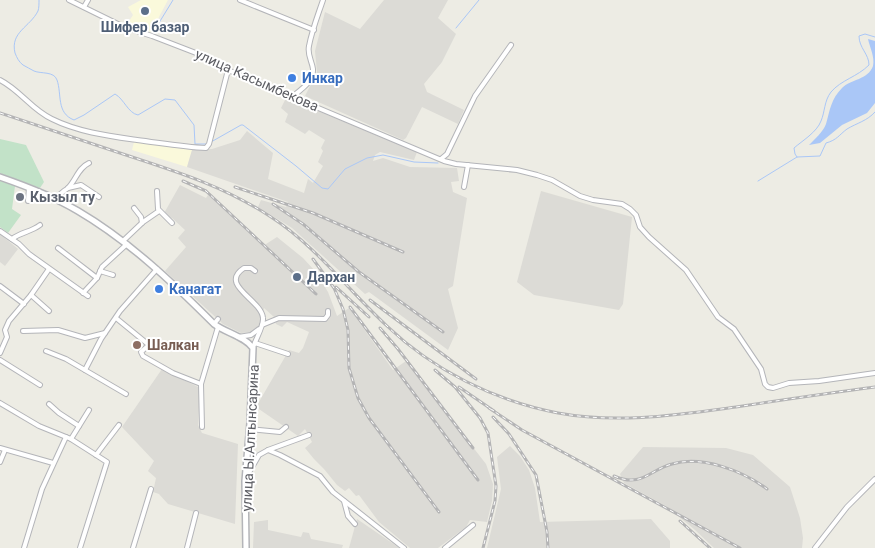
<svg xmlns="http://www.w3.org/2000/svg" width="875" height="548" font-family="Roboto,sans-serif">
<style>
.commercial{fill:#faf9db}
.industrial{fill:#dcdbd6}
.green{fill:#c2e2c8}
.water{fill:#aac7f7}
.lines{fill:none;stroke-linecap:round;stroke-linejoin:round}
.stream{stroke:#aac7f7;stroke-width:1}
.minor-casing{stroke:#b4b5b9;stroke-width:6}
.tertiary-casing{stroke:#b4b5b9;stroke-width:8}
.minor{stroke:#fff;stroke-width:4}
.tertiary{stroke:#fff;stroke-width:5}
.rail-casing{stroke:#b4b4b5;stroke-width:3}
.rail{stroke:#fff;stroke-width:1;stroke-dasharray:4;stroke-linecap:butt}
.service-dot{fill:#5c6f8a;stroke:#fff;stroke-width:2}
.shop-dot{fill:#3f7fe0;stroke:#fff;stroke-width:2}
.worship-dot{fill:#6b7280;stroke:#fff;stroke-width:2}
.education-dot{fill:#8d6e63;stroke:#fff;stroke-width:2}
.labels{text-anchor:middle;stroke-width:4;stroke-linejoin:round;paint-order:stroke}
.service-label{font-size:14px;font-weight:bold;fill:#4e5e75;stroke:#fff}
.shop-label{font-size:14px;font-weight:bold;fill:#366cbe;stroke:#fff;text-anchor:start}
.street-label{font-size:14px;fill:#5c5d63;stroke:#fff}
.worship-label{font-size:14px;font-weight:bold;fill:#5b616d;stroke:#fff;text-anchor:start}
.education-label{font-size:14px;font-weight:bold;fill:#785e54;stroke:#fff;text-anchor:start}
</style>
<rect width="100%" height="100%" fill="#edece4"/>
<g class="commercial">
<polygon points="141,0 168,0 151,32 127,24 133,15 128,7"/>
<polygon points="134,142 192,150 187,167 132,150"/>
</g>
<g class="industrial">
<polygon points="384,0 448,0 438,18 456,34 442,62 424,84 427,92 464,110 458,124 422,107 406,138 403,140 305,96 317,72 315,51 325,12 360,29"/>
<polygon points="286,98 417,152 414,160 380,152 375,155 373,161 383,158 410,167 457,168 459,181 451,182 453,192 467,198 453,286 448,289 458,328 448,350 369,292 365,294 292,228 258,207 261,200 286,207 288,202 187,167 192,150 212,149 240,140 247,131 273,153 268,179 304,193 308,179 313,183 323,166 318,162 323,151 321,148 325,140 309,130 305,134 285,122 288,114 281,108"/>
<polygon points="180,185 206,198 208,195 223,207 263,246 277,237 303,258 315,271 328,292 337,316 349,308 393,370 406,361 486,464 493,484 492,501 487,522 470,520 466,527 438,548 410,548 379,522 359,495 356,496 349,488 345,491 337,485 324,469 314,459 305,448 312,442 305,429 298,436 256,407 289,350 299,353 303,348 309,332 287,322 282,327 276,324 274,317 264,308 260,325 252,332 241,333 223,324 165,271 186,247 178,238 185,230 172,218 163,215"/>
<polygon points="541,191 632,217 623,304 619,310 534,295 517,282"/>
<polygon points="0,234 18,249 5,266 0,262"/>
<polygon points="162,369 200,388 198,425 202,433 238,444 235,524 168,504 159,494 153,492 156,478 148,471 154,461 122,427"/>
<polygon points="510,446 520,456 529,470 535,488 540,522 651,519 670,541 670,548 487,548 501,489 497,457"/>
<polygon points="643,447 726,448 753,455 790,487 800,518 803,538 802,548 714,548 695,530 666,506 624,483 620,474"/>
<polygon points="357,519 395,545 399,548 349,548"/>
<polygon points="268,520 268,530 301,537 303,532 309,533 311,539 343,545 342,548 253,548 254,522"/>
</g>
<g class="green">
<polygon points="0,139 26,145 44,182 40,188 0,173"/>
<polygon points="0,181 15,186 12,209 21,215 8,233 0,227"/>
</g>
<path class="water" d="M 868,39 L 875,41 L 875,103 L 867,113 L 842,125 L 820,143 L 809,145 C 815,139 823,132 826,124 C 830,110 831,99 842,88 C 851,79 868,80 873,66 C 875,57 870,48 868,39 Z"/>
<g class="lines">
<g class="stream">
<path d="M 39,0 C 39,4 39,8 38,11 C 30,27 10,32 15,53 C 17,58 19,62 23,65 C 27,67 30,69 34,71 C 41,74 54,71 57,80 C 62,94 56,113 74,120 L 84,115 L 115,94 C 124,99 128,113 138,115 L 165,99 L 175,100 L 194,125 L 195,144 L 208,144"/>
<polyline points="456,28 479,0"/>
<polyline points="154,31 173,0"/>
<polyline points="211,142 241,125 243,125 296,166 322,188 328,189 345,169 367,158 383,155 414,162 438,163"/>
<path d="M 797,157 L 795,154 L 794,148 C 802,141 817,132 821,121 C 825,112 824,101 831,92 C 841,80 857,77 869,65 C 869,54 859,48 859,36 L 865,34 L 875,37"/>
<path d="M 758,181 L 797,157 L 820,156 L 826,143 C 837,140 839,135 847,129 C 857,123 867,121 875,112"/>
</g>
<g class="minor-casing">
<g id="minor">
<polyline points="69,0 124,27 152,36 196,53 228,70 444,161 456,164 517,170 537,175 552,180 580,196 593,200 622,204 630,209 636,215 640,227 649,237 686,270 718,317 734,329 761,369 765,384 768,387 773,388 789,383 819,381 875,373"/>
<polyline points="240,0 314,30"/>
<polyline points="84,7 88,0"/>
<path d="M 0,80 C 20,90 32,110 52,119 C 78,132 109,136 137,140 C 161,143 183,147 206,148 L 209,144 L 228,70"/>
<path d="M 292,97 C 300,90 314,82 313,69 C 312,61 307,55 309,46 C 312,30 318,15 323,0"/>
<polyline points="441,159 447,154 475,96 511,45"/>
<polyline points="464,187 468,165"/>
<polyline points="68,188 81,185 99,197"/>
<polyline points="157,191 158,209 172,223"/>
<path d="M 56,199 C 60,193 63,192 68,188 C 76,180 78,168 89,163"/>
<polyline points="28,201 29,188"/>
<polyline points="134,208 141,217 142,223"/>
<polyline points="0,231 19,244 29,254 88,296"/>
<path d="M 12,239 C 21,232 31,232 40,225"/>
<polyline points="123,241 143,222 159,211"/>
<polyline points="58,248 97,278"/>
<polyline points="100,271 113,275"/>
<polyline points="0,286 24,304"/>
<polyline points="83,293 97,278 102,267 127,244"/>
<polyline points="31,295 49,311"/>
<polyline points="116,318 149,345 141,352 143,356 173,373 201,384"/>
<polyline points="214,324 218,319"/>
<polyline points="262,325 279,318 325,319 328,315 328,311"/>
<polyline points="23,331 58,330 85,338 105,333"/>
<polyline points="238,337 251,335 259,329"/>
<polyline points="255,343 288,354"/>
<path d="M 253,348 C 255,340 264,326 263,318 C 262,300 218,285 244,268 L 251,268 L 255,271"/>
<polyline points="46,351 66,359 126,394"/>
<polyline points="0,353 7,337 5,330 9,321 31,295 49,269"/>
<polyline points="0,360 40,385"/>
<polyline points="85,370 101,339 120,311 157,269"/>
<polyline points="0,403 39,426 71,439 107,462 80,548"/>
<polyline points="49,404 59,413 79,426"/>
<polyline points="202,427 201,384 218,327"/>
<polyline points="250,429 280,432 286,427"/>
<polyline points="71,439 89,410"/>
<polyline points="0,448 53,463"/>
<polyline points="268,450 280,455 320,476 333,492 404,548"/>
<polyline points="96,455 119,425"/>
<polyline points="0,462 5,450"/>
<polyline points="247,476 259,455 268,450 309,435"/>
<polyline points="344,501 348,516 355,524"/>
<polyline points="24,548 42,489 66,437"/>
<polyline points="133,548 151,489"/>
<polyline points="187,548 196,513"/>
<polyline points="445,548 473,525"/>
<polyline points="815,548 847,507 875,479"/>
</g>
</g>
<g class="tertiary-casing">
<path id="tertiary" d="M 0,177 C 26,186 53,196 78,211 C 129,241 172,282 214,324 C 226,333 244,336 253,348 L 250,423 L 245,481 L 246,548"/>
</g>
<use href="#minor" class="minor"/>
<use href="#tertiary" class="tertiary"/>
<g class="rail-casing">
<g id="rail">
<path d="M 0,113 C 43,127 86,142 129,156 C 181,173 225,187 271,217 C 316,246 348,290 387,326 C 433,370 495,401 558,413 C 618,424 676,415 736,407 C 782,400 829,393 875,387"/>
<polyline points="183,181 206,191 316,294"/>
<polyline points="235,187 313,213 403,252"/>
<polyline points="273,204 303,224 359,272 443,332"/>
<polyline points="313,259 334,288 343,309 348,330 349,368 358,398 369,418 439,512"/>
<polyline points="336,287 369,317"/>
<polyline points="370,300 476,379"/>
<polyline points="350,307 478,480"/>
<polyline points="380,328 398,349 473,448"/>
<polyline points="435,370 455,387 480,418 488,433 496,486 495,501 483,548"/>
<polyline points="459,387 494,411"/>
<polyline points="489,408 522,430 740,548"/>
<polyline points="493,417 509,434 536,475 547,532 548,548"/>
<path d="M 614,476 C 642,488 649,470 672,464 C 702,455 743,471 767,489"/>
<polyline points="680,521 710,548"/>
</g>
</g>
<use href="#rail" class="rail"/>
</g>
<g class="service-dot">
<circle cx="145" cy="11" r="5"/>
<circle cx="297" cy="277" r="5"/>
</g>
<g class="shop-dot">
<circle cx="292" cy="78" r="5"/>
<circle cx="159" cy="289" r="5"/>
</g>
<circle class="worship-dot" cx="20" cy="197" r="5"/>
<circle class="education-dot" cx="137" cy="345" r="5"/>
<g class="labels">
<g class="service-label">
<text x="145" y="32">Шифер базар</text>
<text x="307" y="282" text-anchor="start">Дархан</text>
</g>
<g class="shop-label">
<text x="302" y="83">Инкар</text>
<text x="169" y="294">Канагат</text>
</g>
<g class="street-label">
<text transform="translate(257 80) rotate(24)" y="5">улица Касымбекова</text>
<text transform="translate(250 438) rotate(-87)" y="5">улица Ы.Алтынсарина</text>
</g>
<g class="worship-label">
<text x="30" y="202">Кызыл ту</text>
</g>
<g class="education-label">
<text x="147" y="350">Шалкан</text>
</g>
</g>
</svg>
